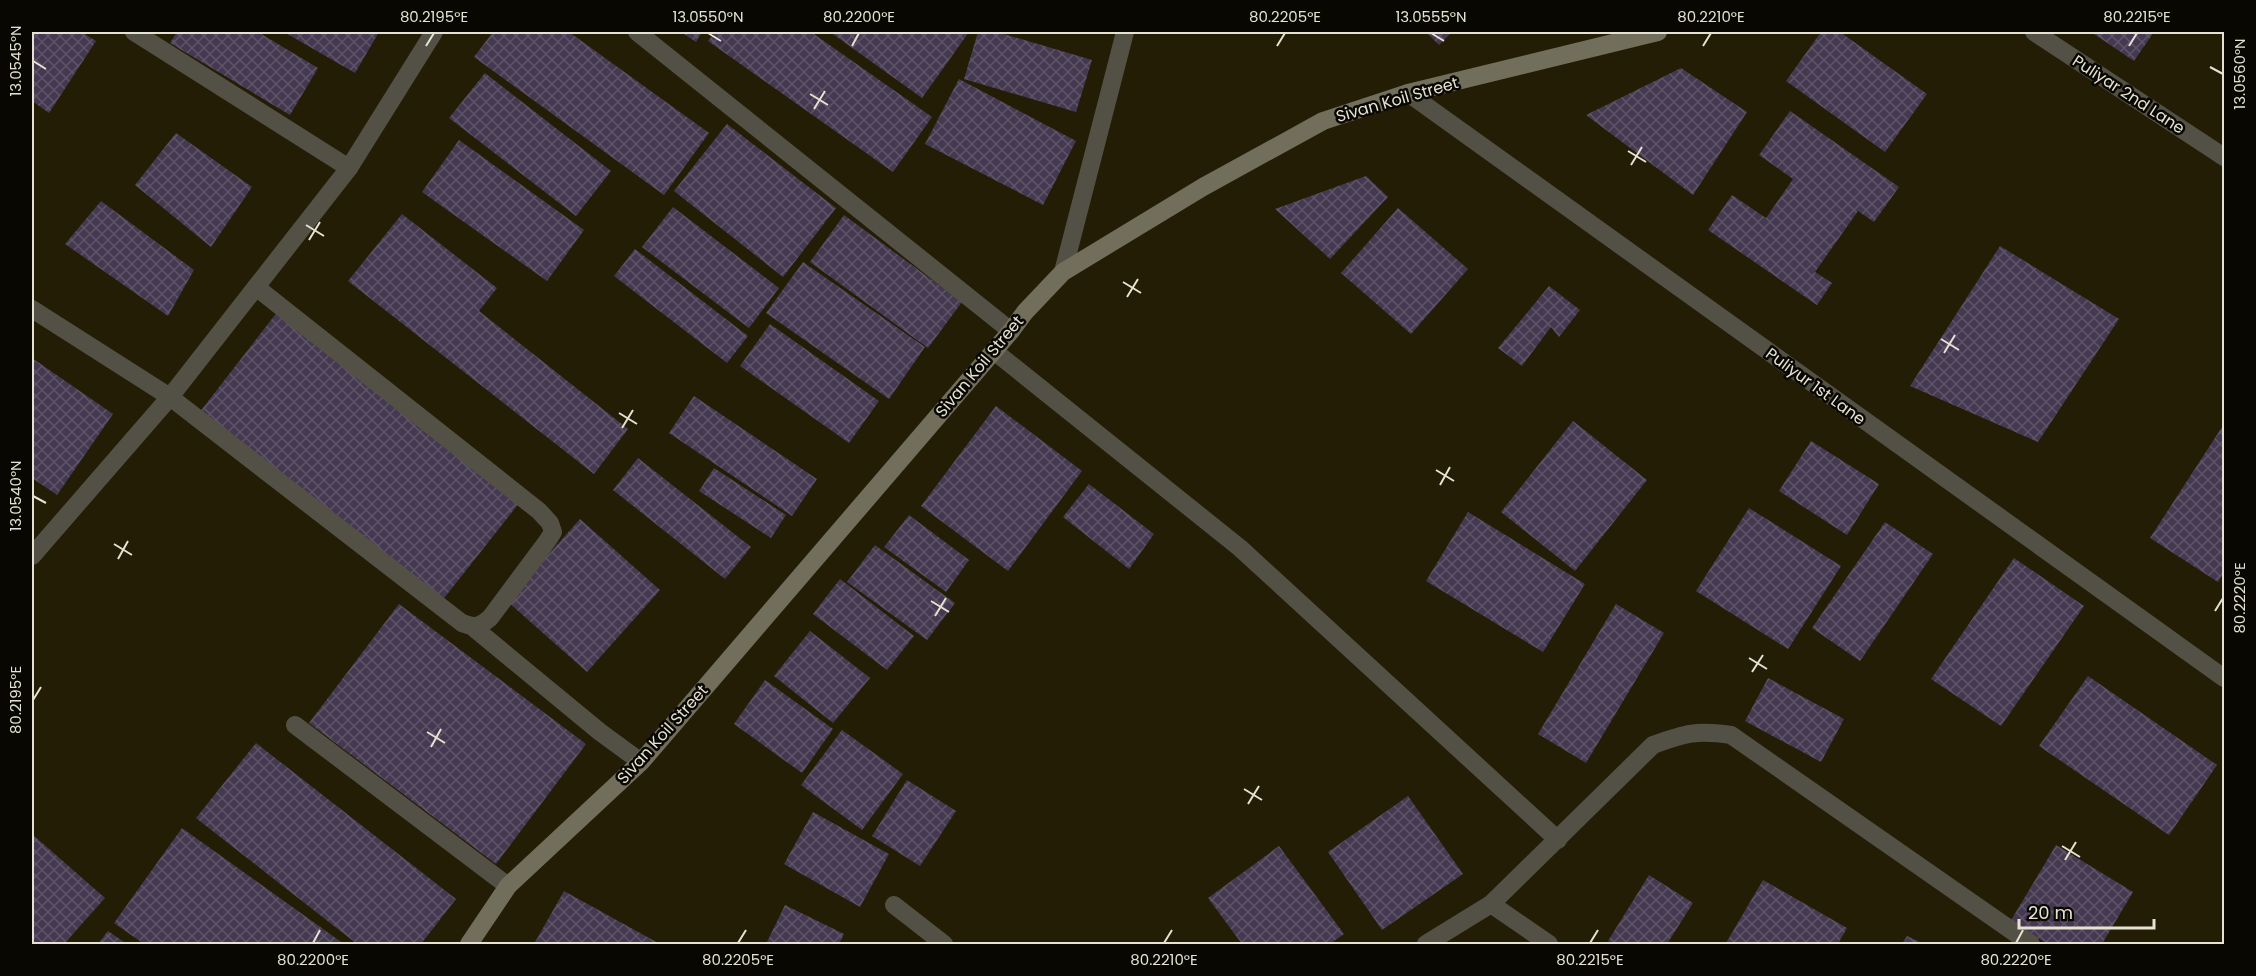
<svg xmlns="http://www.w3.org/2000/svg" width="2256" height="976" font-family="Poppins,sans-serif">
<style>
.building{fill:url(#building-cross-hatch)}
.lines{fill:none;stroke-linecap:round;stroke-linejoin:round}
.street{stroke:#535145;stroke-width:18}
.secondary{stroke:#726e5c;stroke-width:18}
.ticks{fill:none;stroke:#e5e2d3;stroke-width:2}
.labels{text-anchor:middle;stroke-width:5;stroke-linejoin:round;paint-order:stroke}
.street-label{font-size:16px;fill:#e5e2d3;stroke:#090701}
.neatline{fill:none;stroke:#e5e2d3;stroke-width:2}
.ticks-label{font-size:15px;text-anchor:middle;fill:#e5e2d3}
</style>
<defs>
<pattern id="building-cross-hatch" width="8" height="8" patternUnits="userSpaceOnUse" patternTransform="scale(1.5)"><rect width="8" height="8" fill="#443950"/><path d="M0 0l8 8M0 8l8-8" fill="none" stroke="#5f5568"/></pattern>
</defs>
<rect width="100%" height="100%" fill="#221d04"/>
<g class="building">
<polygon points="32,32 81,32 96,41 49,113 32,101"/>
<polygon points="177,32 258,32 318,68 290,115 170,43"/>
<polygon points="284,32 379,32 355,73"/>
<polygon points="493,32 569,32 709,133 664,195 474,57"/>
<polygon points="681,32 702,32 696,42"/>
<polygon points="715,32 811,32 932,117 893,172 708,41"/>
<polygon points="830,32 969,32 922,98"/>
<polygon points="978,32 997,32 1092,60 1076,112 964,79"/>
<polygon points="1426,32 1452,32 1439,45"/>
<polygon points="1821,32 1840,32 1927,94 1885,152 1786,81"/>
<polygon points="2091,32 2154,32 2134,61"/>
<polygon points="1681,68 1747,112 1693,195 1586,115"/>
<polygon points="485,73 611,171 576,216 449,118"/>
<polygon points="959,79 1076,141 1043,205 925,144"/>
<polygon points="1790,111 1899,187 1874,222 1858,211 1815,272 1832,283 1817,305 1708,230 1732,195 1766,218 1793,179 1759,155"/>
<polygon points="727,124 836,208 783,277 674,191"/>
<polygon points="176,133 252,187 211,247 135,185"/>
<polygon points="459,140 584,230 547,281 422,192"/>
<polygon points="1366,176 1388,197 1330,259 1275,209"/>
<polygon points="101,201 194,270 168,316 65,244"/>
<polygon points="673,207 779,288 749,328 642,247"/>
<polygon points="1398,208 1468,269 1411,334 1341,273"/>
<polygon points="402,214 497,288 479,311 628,429 594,474 348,281"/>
<polygon points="844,215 962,302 928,348 810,262"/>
<polygon points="2000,246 2119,319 2038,442 1910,386"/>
<polygon points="635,249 748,336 727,363 614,276"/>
<polygon points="803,262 925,347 889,399 766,313"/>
<polygon points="1549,286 1580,310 1559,337 1551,327 1522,366 1498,348"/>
<polygon points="278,311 520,502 441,602 199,413"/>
<polygon points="770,324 879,401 849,443 740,366"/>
<polygon points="32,358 113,414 57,495 32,478"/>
<polygon points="694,396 817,479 792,516 669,433"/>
<polygon points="996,406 1082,471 1008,571 921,506"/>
<polygon points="1573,421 1647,480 1575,571 1501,512"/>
<polygon points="2224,424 2224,572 2218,582 2150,538"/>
<polygon points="1811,441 1879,484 1847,535 1779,491"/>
<polygon points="638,458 751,547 725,579 613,490"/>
<polygon points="714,468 786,515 771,538 699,491"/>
<polygon points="1089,484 1154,534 1129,569 1063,517"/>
<polygon points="1749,508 1841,566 1788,649 1696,591"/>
<polygon points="1468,512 1585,584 1543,652 1426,581"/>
<polygon points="909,515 969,560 946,592 884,547"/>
<polygon points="580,519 660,590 587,672 507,601"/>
<polygon points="1885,522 1933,554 1860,661 1812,628"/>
<polygon points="875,545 955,603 927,640 847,582"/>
<polygon points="2014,558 2084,606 2001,726 1931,679"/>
<polygon points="840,579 914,636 887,670 813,614"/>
<polygon points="399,604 586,744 496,864 309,723"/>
<polygon points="1616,604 1664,633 1586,763 1538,734"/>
<polygon points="810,631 870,678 833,723 774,676"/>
<polygon points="2088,676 2217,765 2169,835 2039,746"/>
<polygon points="1768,678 1844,719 1821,762 1745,721"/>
<polygon points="765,680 833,729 802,773 734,724"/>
<polygon points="842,730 903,774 862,830 801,785"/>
<polygon points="256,743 456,899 421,944 357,944 196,818"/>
<polygon points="907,780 956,811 920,866 872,836"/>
<polygon points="1408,796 1463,874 1382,930 1328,852"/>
<polygon points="813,812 889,854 860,907 784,864"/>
<polygon points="182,828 344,944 144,944 114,923"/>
<polygon points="32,834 105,898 64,944 32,944"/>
<polygon points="2056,845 2133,892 2102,944 2048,944 2010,922"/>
<polygon points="1279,846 1344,934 1330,944 1242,944 1208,898"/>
<polygon points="1649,875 1693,903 1667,944 1614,944 1608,941"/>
<polygon points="1763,880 1847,928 1838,944 1730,944 1726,943"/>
<polygon points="564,891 660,944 534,944"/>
<polygon points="785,905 844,934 839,944 766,944"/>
<polygon points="108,931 127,944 98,944"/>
<polygon points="1907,936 1924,944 1902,944"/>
</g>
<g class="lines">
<g class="street">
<polyline points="134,32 349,168"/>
<polyline points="637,32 1011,331"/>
<polyline points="2034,32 2224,157"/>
<polyline points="1408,93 2224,678"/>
<polyline points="1063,272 1125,32"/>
<path d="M 32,309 L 170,397 L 462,623 C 475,628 479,627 490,618 L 548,540 L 553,532 L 550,523 L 539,511 L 256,287"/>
<polyline points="994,351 1240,548 1558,840"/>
<polyline points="32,556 170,397 349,168 434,32"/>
<polyline points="474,628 600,732 641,762"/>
<polyline points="295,725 508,886"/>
<polyline points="1491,904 1549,944"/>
<polyline points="894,905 944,944"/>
<path d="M 1426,944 L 1491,904 L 1653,745 C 1686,733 1697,730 1731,735 L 2031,944"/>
</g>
<polyline class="secondary" points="469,944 508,886 641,762 1011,331 1025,312 1063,272 1203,187 1323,121 1408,93 1658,32"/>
</g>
<path class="ticks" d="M 708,33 L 721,41M 1431,33 L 1444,41M 426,46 L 434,33M 852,46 L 859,33M 1277,46 L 1285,33M 1703,46 L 1711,33M 2129,46 L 2137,33M 33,61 L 46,69M 2210,67 L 2223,74M 810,94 L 828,105M 814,109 L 825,91M 1628,151 L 1646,162M 1631,165 L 1642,147M 306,225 L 324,236M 309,240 L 320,222M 1123,282 L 1141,293M 1127,297 L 1138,279M 1941,339 L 1959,350M 1944,353 L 1955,335M 619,413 L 637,424M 622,428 L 633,410M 1436,470 L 1454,481M 1440,485 L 1450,467M 33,496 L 46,503M 114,544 L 132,555M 118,559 L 128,541M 931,601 L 949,612M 2215,611 L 2223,598M 935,616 L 946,598M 1749,658 L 1767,669M 1752,672 L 1763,655M 33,700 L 41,687M 427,732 L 445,743M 431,747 L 441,729M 1244,789 L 1262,800M 1248,804 L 1259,786M 2062,846 L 2080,857M 2065,860 L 2076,842M 313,943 L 320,930M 738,943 L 746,930M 1164,943 L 1172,930M 1590,943 L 1598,930M 2016,943 L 2023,930"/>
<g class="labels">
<g class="street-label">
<text transform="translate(2129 94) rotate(33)" y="6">Puliyar 2nd Lane</text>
<text transform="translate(1397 99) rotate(-16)" y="6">Sivan Koil Street</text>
<text transform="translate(979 366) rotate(-50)" y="6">Sivan Koil Street</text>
<text transform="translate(1816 386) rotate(36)" y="6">Puliyur 1st Lane</text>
<text transform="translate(662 734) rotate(-48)" y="6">Sivan Koil Street</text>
</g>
</g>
<rect width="2256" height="976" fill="none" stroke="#090701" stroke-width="66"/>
<path d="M2019 919v9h135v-9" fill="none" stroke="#e5e2d3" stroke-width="3"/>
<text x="2028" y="919" font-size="18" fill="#e5e2d3" stroke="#090701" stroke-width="4.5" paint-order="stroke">20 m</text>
<rect x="33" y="33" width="2190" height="910" class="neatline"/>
<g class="ticks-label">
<text x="434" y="22">80.2195°E</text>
<text x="708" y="22">13.0550°N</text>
<text x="859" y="22">80.2200°E</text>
<text x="1285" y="22">80.2205°E</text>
<text x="1431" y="22">13.0555°N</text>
<text x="1711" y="22">80.2210°E</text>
<text x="2137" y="22">80.2215°E</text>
<text transform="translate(16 61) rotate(-90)" y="5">13.0545°N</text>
<text transform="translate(2240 74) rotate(-90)" y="5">13.0560°N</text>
<text transform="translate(16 496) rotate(-90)" y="5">13.0540°N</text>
<text transform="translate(2240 598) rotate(-90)" y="5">80.2220°E</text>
<text transform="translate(16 700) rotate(-90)" y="5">80.2195°E</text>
<text x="313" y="965">80.2200°E</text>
<text x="738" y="965">80.2205°E</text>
<text x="1164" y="965">80.2210°E</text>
<text x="1590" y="965">80.2215°E</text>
<text x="2016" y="965">80.2220°E</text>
</g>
</svg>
